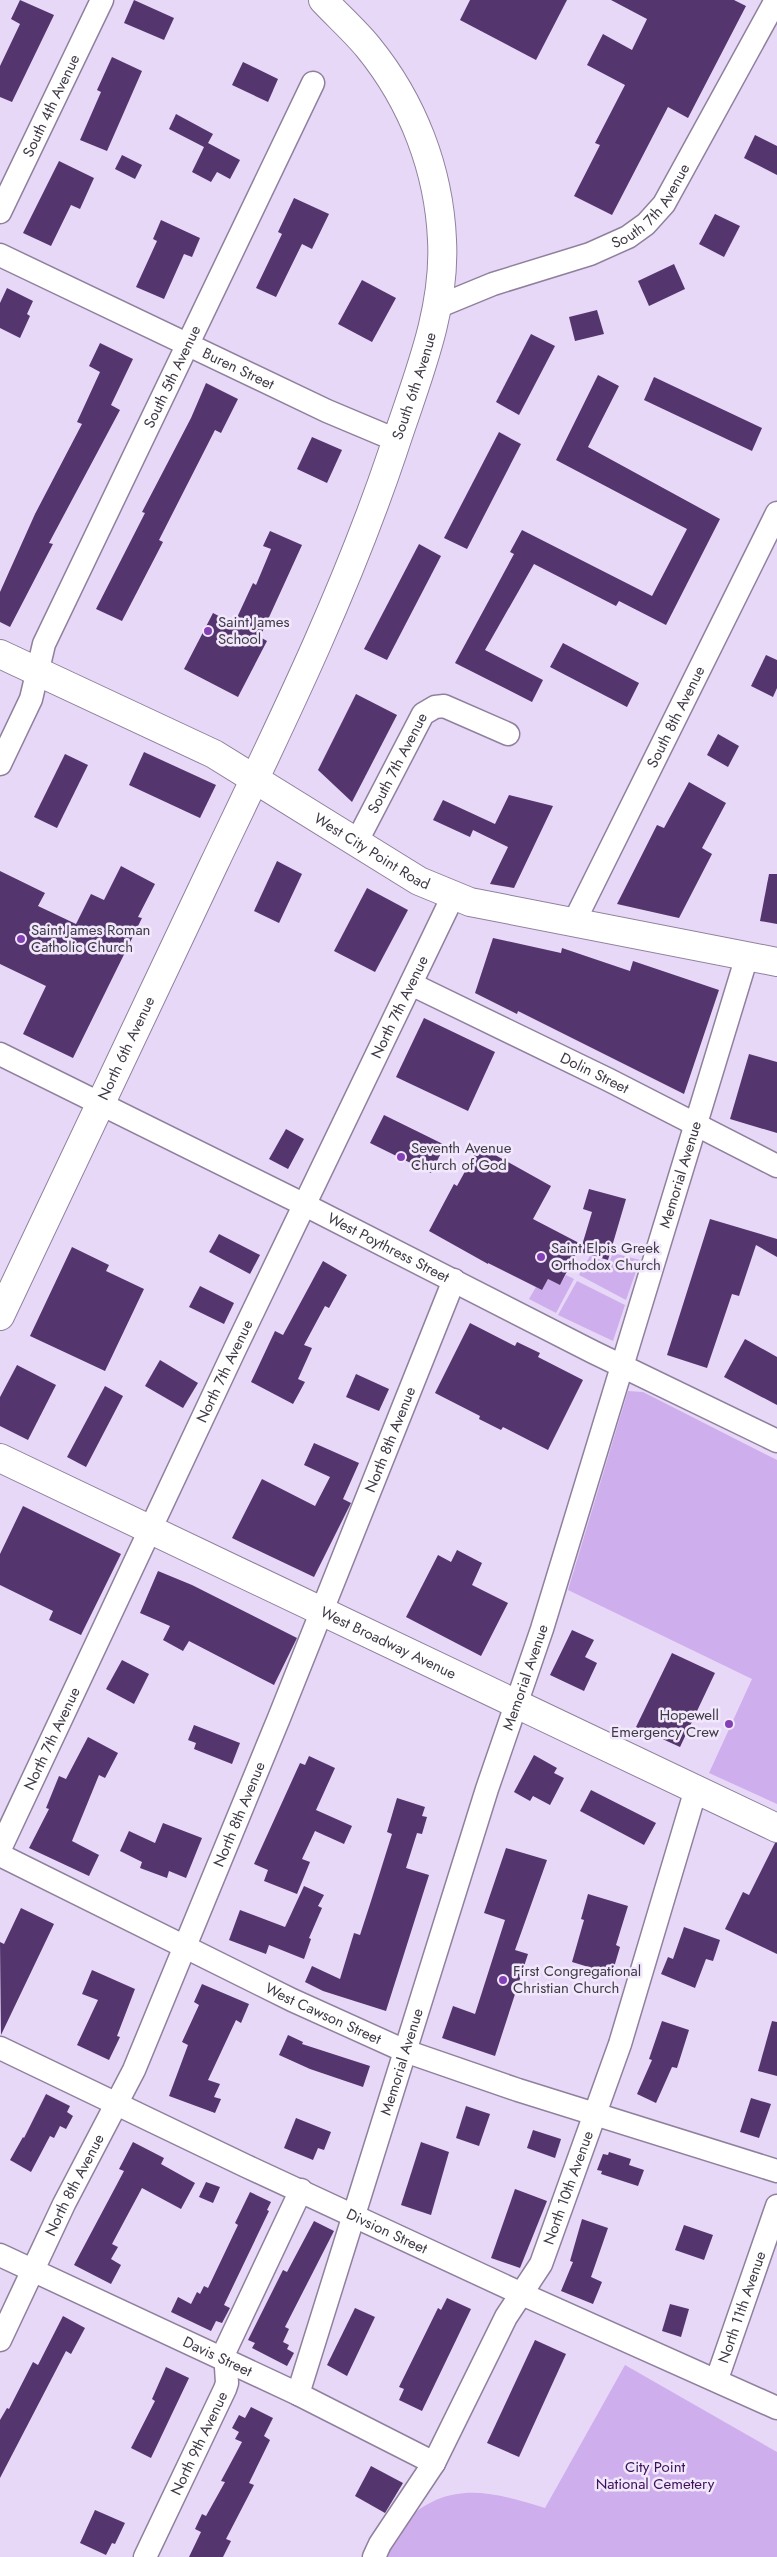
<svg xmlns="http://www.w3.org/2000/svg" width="777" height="2557" font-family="Jost,sans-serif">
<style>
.green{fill:#ceaeec}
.building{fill:#54356d}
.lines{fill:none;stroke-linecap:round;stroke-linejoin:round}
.street-casing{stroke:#8f819e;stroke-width:25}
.secondary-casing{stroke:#8f819e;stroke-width:30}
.primary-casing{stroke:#8f819e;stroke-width:30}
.street{stroke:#fff;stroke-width:22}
.secondary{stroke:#fff;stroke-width:28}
.primary{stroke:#fff;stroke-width:28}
.poi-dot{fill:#8441b6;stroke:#f2e8fc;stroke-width:2}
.labels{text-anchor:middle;stroke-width:5;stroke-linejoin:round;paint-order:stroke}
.street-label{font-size:15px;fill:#403a46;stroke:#f2e8fc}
.poi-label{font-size:15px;fill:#403a46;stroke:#f2e8fc;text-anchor:start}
.park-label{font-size:15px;fill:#3e105b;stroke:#f2e8fc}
</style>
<rect width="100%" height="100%" fill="#e8d8f8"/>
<g class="green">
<polygon points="613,1253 640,1260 626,1300 579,1275 590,1256 609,1263"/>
<polygon points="566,1275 574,1279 556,1313 529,1299 536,1287 542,1290 548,1279 560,1285"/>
<polygon points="577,1281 625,1305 613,1341 558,1315"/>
<polygon points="628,1391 643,1392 777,1460 777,1804 709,1773 752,1679 568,1590"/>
<path d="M 625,2365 L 777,2452 L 777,2557 L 380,2557 C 387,2547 393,2533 401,2525 C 447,2479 489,2491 545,2508 Z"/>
</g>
<g class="building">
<polygon points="20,0 54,15 12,102 0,97 0,66 20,24 11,19"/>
<polygon points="134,0 174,18 164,40 124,23"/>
<polygon points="470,0 567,0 536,60 460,20"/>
<polygon points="611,0 734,0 746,6 688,118 668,107 612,215 574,196 600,145 595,143 625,85 587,65 603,34 632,50 647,19"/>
<polygon points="112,57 142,71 107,151 80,140 101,92 97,90"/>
<polygon points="243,62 278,79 268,102 232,85"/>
<polygon points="176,114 213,134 208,143 240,160 230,179 217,172 211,182 192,172 204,147 169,129"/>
<polygon points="755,135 777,146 777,175 744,158"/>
<polygon points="122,155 142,165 135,179 115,169"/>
<polygon points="59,161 94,178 80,209 71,205 51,246 23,233"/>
<polygon points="294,198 329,214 312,249 302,244 276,297 256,288 282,234 278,232"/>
<polygon points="715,214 740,226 724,257 699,244"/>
<polygon points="161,220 200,238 192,257 184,254 164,299 136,287 157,241 153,239"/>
<polygon points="674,264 685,289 649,306 638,281"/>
<polygon points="362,280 396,298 372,342 338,324"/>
<polygon points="7,288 33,301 27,314 30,316 20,338 0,328 0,303"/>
<polygon points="597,310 604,334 575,341 569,317"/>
<polygon points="531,334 555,346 519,415 496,402"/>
<polygon points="100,343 133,359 111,405 120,410 49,543 53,544 10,627 0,622 0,592 35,514 82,424 77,422 100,372 89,366"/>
<polygon points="598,375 619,386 588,447 720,519 666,625 619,601 616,606 534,564 485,650 543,680 532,702 455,663 514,554 510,552 522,530 652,596 687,529 556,460"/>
<polygon points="654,377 762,428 752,451 644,400"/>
<polygon points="206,383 238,399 221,433 215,430 159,540 163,542 122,621 96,609 145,513 142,512 191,418"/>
<polygon points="499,432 521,444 467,549 444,538"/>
<polygon points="312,437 342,450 327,483 297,469"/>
<polygon points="270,531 302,545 260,637 267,641 238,697 184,669 213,613 234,624 253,583 256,585 271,549 263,546"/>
<polygon points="419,544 441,556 387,660 364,649"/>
<polygon points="563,643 639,683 627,707 550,667"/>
<polygon points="766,655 777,660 777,688 773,697 751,686"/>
<polygon points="356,694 397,715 352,802 318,770"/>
<polygon points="718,734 739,746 728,767 707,755"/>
<polygon points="144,752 216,785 200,818 129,785"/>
<polygon points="65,754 88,765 57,828 34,817"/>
<polygon points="689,782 726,803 702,848 712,854 679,918 617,904 657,825 664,828"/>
<polygon points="509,795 553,806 514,888 490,884 508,847 473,830 470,837 433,820 443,800 495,824"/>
<polygon points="277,861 302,874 279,923 254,911"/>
<polygon points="121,866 155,884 138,917 142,918 73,1058 23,1034 46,986 0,964 0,871 45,893 38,906 76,924 91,894 104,900"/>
<polygon points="769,874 777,874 777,924 760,921"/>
<polygon points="367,888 408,910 375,972 334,951"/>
<polygon points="493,938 561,953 562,948 630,971 633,961 719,990 684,1094 518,1011 517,1014 475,993"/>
<polygon points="424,1018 495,1052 468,1111 396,1077"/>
<polygon points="749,1054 777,1062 777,1133 730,1119"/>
<polygon points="384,1115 445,1145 431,1173 370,1143"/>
<polygon points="286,1129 304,1139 288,1169 269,1159"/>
<polygon points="479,1146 551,1186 533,1219 581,1244 560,1285 548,1279 542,1290 488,1263 488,1264 429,1231 454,1184 457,1186"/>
<polygon points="589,1189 626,1199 608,1260 580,1252 592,1212 583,1209"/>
<polygon points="710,1219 777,1239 777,1257 756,1245 739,1296 732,1294 707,1368 667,1355"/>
<polygon points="219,1234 260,1255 250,1274 209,1252"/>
<polygon points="72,1247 109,1265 106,1271 144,1289 105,1371 30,1336"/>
<polygon points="323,1261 347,1275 329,1308 325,1306 304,1345 312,1348 298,1379 305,1382 293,1404 251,1382 275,1331 283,1335"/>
<polygon points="200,1286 234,1303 224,1324 189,1307"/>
<polygon points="470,1323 515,1346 517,1342 540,1353 538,1357 583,1380 548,1450 503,1427 501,1430 479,1419 480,1416 435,1393"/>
<polygon points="745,1339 777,1357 777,1405 724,1377"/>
<polygon points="160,1360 198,1383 183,1408 145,1386"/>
<polygon points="17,1365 56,1385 28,1440 0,1426 0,1397"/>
<polygon points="356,1374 389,1389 379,1411 346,1397"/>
<polygon points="105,1386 123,1396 86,1467 67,1457"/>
<polygon points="314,1443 359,1463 343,1499 351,1503 314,1577 232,1538 262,1479 315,1506 330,1477 304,1465"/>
<polygon points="23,1506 121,1554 81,1635 49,1620 53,1611 0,1585 0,1554"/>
<polygon points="457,1550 482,1563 472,1585 508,1603 481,1656 406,1617 438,1555 451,1562"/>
<polygon points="158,1571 192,1585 297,1638 274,1685 189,1641 183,1651 163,1640 170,1626 140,1613"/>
<polygon points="572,1630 594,1640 585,1657 597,1663 584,1691 550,1675"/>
<polygon points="672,1653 715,1673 680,1747 636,1727"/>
<polygon points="122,1660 149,1674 134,1704 106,1689"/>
<polygon points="194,1725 240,1743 232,1764 194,1749 196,1743 188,1740"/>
<polygon points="88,1737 118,1753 105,1778 99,1775 72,1841 99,1855 89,1876 29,1848 49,1809 46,1808 59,1776 66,1779"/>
<polygon points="534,1755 557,1768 554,1773 564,1778 550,1805 533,1796 530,1801 514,1792"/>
<polygon points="309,1756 335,1768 316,1810 352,1826 344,1844 315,1831 302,1859 310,1862 297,1894 264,1881 268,1870 254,1864 300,1763 305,1765"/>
<polygon points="591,1790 656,1823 644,1845 580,1811"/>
<polygon points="397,1798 425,1807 422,1816 427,1817 422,1834 417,1833 406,1868 429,1875 386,2011 323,1991 305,1982 312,1966 340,1979 354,1933 360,1935 372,1898 392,1834 387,1832"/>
<polygon points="163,1823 202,1838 186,1878 169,1871 167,1878 140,1868 142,1862 120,1851 129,1831 155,1843"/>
<polygon points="775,1843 777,1843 777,1954 725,1929 743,1892 749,1895"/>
<polygon points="506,1848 547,1860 515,1950 528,1954 495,2056 442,2038 453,2006 475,2014 505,1920 484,1913"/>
<polygon points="304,1886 324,1895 318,1906 322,1908 309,1938 311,1939 304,1959 269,1945 266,1954 229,1940 240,1910 285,1927"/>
<polygon points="588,1894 628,1906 616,1945 620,1947 612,1974 572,1962 584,1920 581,1919"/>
<polygon points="21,1908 54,1924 1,2035 0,1942 4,1944"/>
<polygon points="684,1927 720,1940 713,1961 706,1959 695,1988 661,1974 668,1957 673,1959"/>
<polygon points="92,1970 135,1989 117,2036 120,2037 109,2060 77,2045 98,2000 82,1994"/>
<polygon points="202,1984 249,2004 241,2023 236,2020 208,2080 220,2084 214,2097 221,2099 215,2113 169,2096 188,2045 182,2042 199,2005 194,2002"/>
<polygon points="662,2021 689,2030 677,2068 672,2067 656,2103 637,2094 652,2060 649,2059"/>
<polygon points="772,2021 777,2022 777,2076 758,2071"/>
<polygon points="288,2035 303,2042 302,2044 370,2066 363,2087 310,2069 279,2055"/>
<polygon points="46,2094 70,2106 67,2112 73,2116 66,2129 60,2126 54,2138 50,2136 31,2172 10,2160 23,2137 24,2138"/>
<polygon points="751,2098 771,2104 759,2138 740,2132"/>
<polygon points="466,2106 490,2114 479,2146 456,2138"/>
<polygon points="296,2118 331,2132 324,2150 318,2148 313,2160 284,2148"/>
<polygon points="533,2130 561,2139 555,2158 527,2148"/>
<polygon points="133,2142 164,2158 161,2164 195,2183 181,2209 142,2188 112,2244 118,2247 111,2259 121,2265 111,2284 74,2265 124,2171 119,2169"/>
<polygon points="421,2142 449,2152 431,2215 401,2205"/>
<polygon points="609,2152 631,2159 629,2165 644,2170 638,2186 601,2174 602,2171 597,2170 603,2154 608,2155"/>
<polygon points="206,2182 220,2187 213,2203 199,2197"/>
<polygon points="515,2189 547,2201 520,2268 491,2258"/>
<polygon points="250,2192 271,2202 267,2210 269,2211 224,2305 230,2308 222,2323 216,2321 211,2331 171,2312 178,2297 191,2304 197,2292 200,2294 204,2286 208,2288 238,2225 235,2223"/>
<polygon points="582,2219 608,2228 591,2277 602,2282 593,2304 561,2291 573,2262 570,2261"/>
<polygon points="314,2221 334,2231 285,2327 289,2329 283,2342 289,2345 287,2349 294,2353 287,2366 252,2348 255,2343 248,2340 283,2270 287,2272"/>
<polygon points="684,2225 713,2235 704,2260 675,2250"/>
<polygon points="447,2298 471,2309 422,2411 399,2400 404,2389 399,2387 438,2308 441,2310"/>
<polygon points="670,2304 689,2309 681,2337 662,2331"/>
<polygon points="355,2308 375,2317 347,2376 327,2365"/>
<polygon points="63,2316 85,2328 71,2354 66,2351 0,2478 0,2420 7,2408 9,2409 33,2362 38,2365"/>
<polygon points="535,2340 566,2354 519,2457 487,2443"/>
<polygon points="166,2367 189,2378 151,2458 131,2448 155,2401 152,2399"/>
<polygon points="251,2407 273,2418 264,2436 270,2440 249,2483 254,2485 226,2539 231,2541 223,2557 189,2557 201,2532 195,2529 202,2514 206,2516 225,2482 221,2481 242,2442 235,2439 239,2432 232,2428 239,2415 245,2418"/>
<polygon points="371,2466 403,2483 385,2513 355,2496"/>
<polygon points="95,2510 125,2523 115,2544 112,2543 106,2555 80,2543"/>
</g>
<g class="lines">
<g class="street-casing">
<g id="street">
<path id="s1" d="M 0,212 L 102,0"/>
<path id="s2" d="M 0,255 L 327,411 L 396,440"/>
<path id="s3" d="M 437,307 L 493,284 L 590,254 L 628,237 L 646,224 L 664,204 L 776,0"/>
<path id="s4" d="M 0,764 L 31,699 L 44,644 L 313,83"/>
<path id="s5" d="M 356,843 L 423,714 L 435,707 L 444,706 L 508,734"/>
<path id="s6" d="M 574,922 L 777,513"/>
<path id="s7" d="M 411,984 L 609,1080 L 777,1166"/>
<path id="s8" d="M 0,1054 L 305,1205 L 593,1352 L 777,1441"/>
<path id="s9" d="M 0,1849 L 235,1349 L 453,896"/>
<path id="s10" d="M 0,1855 L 292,2000 L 405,2051 L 518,2090 L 777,2171"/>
<path id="s11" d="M 0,2048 L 246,2166 L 522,2294 L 777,2408"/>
<path id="s12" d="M 0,2255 L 298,2394 L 434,2463"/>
<path id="s13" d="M 0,2340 L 64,2204 L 134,2070 L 279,1718 L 454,1280"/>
<path id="s14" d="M 717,2379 L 777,2206"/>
<path id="s15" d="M 298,2394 L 487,1789 L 542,1629 L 747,956"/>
<path id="s16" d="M 145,2557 L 225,2389 L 227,2383 L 225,2351 L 301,2190"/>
<path id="s17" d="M 374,2557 L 380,2544 L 434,2463 L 506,2317 L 541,2264 L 620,2044 L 696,1789"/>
</g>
</g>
<g class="secondary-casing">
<g id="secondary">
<path id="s18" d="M 0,654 L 214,754 L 419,881 L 470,902 L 777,962"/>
<path id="s19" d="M 0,1458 L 777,1828"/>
</g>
</g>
<g class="primary-casing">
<g id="primary">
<path id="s20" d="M 0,1316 C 71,1165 142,1014 214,864 C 279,728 345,594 393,451 C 415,383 446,313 442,240 C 439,170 413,102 368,47 C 355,31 338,16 323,0"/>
</g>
</g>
<use href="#street" class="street"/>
<use href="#secondary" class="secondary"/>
<use href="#primary" class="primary"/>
</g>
<g class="poi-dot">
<circle cx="208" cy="631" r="5"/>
<circle cx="21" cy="939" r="5"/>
<circle cx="401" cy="1157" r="5"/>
<circle cx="541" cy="1257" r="5"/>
<circle cx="729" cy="1724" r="5"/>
<circle cx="503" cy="1980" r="5"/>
</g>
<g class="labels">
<g class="street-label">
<text dy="5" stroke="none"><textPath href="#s1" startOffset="118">South 4th Avenue</textPath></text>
<text dy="5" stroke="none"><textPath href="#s3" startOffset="242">South 7th Avenue</textPath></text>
<text dy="5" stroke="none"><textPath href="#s2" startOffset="264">Buren Street</textPath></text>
<text dy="5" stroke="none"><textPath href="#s4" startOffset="425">South 5th Avenue</textPath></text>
<text dy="5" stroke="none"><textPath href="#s20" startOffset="1019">South 6th Avenue</textPath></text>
<text dy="5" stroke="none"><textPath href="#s6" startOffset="229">South 8th Avenue</textPath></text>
<text dy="5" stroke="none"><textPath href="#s5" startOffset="90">South 7th Avenue</textPath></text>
<text dy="5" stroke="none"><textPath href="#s18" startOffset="422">West City Point Road</textPath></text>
<text dy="5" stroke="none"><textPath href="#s9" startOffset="932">North 7th Avenue</textPath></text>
<text dy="5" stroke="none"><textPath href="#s20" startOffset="296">North 6th Avenue</textPath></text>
<text dy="5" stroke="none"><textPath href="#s7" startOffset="204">Dolin Street</textPath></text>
<text dy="5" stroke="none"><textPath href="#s15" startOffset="1278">Memorial Avenue</textPath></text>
<text dy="5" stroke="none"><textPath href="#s8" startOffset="434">West Poythress Street</textPath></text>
<text dy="5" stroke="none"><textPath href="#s9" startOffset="528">North 7th Avenue</textPath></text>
<text dy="5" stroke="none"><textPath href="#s13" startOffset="982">North 8th Avenue</textPath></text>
<text dy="5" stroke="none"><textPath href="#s19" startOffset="430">West Broadway Avenue</textPath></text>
<text dy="5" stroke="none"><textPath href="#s15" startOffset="752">Memorial Avenue</textPath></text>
<text dy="5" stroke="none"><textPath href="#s9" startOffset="122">North 7th Avenue</textPath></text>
<text dy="5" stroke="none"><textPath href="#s13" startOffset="578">North 8th Avenue</textPath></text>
<text dy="5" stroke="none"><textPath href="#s10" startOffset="360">West Cawson Street</textPath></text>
<text dy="5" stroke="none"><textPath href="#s15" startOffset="348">Memorial Avenue</textPath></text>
<text dy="5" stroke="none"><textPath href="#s13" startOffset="172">North 8th Avenue</textPath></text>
<text dy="5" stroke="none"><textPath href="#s17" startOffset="419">North 10th Avenue</textPath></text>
<text dy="5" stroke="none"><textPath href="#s11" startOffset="428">Divsion Street</textPath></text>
<text dy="5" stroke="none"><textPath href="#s14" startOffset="76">North 11th Avenue</textPath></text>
<text dy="5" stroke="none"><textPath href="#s12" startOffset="240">Davis Street</textPath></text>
<text dy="5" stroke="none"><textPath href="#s16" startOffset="126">North 9th Avenue</textPath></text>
</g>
<g class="poi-label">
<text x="218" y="627">Saint James<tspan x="218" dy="17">School</tspan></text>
<text x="31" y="935">Saint James Roman<tspan x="31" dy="17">Catholic Church</tspan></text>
<text x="411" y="1153">Seventh Avenue<tspan x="411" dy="17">Church of God</tspan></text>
<text x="551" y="1253">Saint Elpis Greek<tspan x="551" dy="17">Orthodox Church</tspan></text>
<text x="719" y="1720" text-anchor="end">Hopewell<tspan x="719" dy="17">Emergency Crew</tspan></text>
<text x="513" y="1976">First Congregational<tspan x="513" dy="17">Christian Church</tspan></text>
</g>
<g class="park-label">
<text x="655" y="2472">City Point<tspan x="655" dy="17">National Cemetery</tspan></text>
</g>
</g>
</svg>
